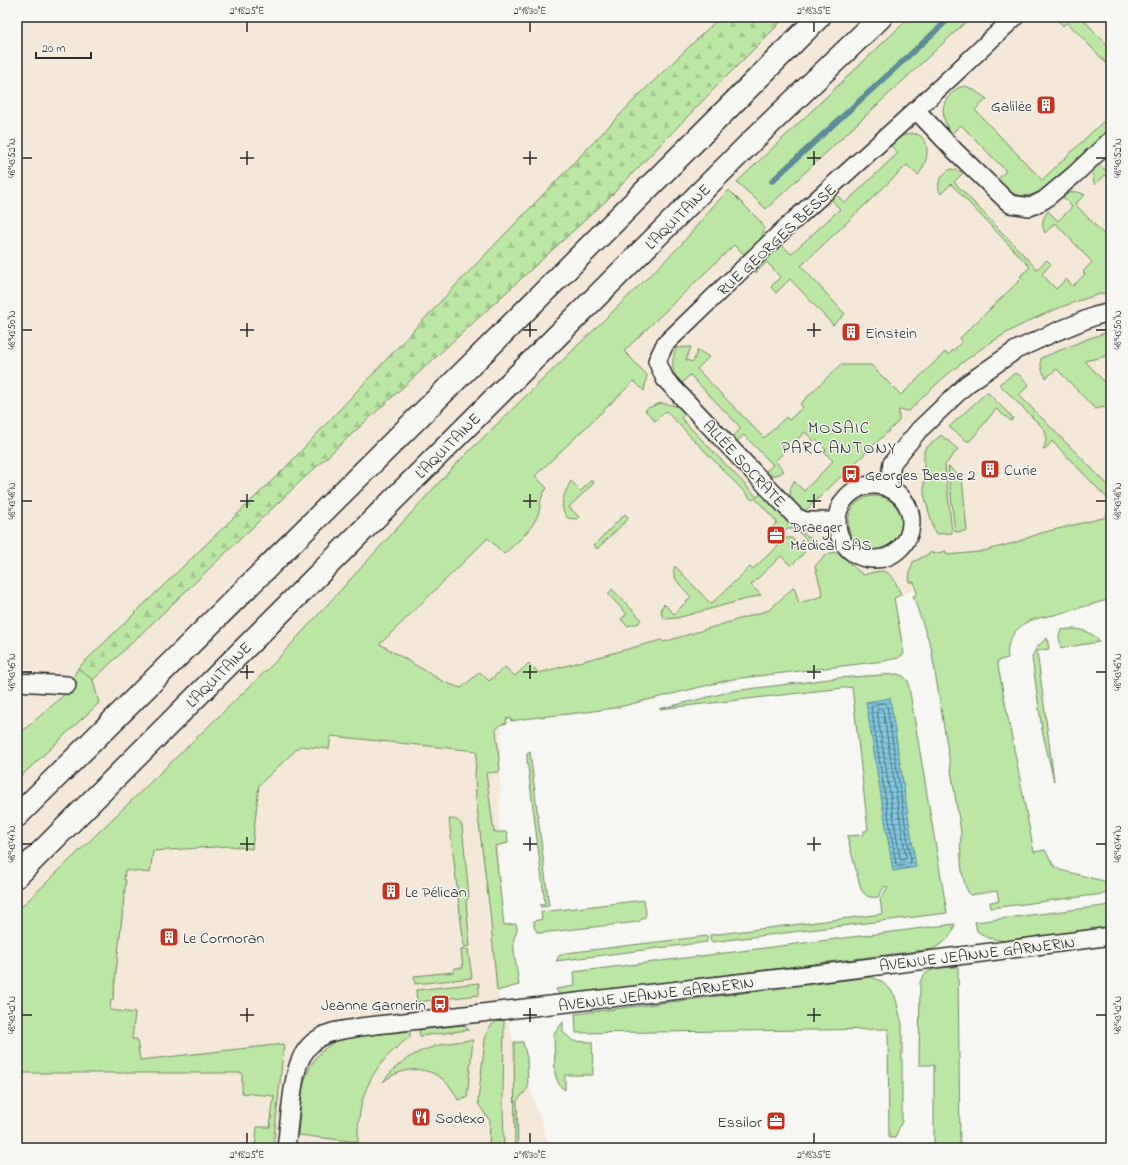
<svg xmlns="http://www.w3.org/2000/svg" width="1128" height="1165" font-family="'Indie Flower',sans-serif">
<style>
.built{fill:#f4e8d9}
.green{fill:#bbe6a3;stroke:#738867}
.forest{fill:url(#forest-firs);stroke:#738867}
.water{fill:url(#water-rules);stroke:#5e8a98}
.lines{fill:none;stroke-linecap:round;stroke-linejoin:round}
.shore{stroke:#4d6a74;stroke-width:1}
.stream{stroke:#5e8a98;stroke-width:5.5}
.street-casing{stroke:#2b2b2b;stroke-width:20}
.highway-casing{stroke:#2b2b2b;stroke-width:25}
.street{stroke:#f6f6f2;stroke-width:17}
.highway{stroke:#f6f6f2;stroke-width:22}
.ticks{fill:none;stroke:#2b2b2b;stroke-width:1.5}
.labels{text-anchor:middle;stroke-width:3;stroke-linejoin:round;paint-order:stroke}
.poi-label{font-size:16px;fill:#2b2b2b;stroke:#f6f6f2;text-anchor:start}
.street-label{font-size:16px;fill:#2b2b2b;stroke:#f6f6f2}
.neighbourhood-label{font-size:17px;letter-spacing:1px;fill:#2b2b2b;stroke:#f6f6f2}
.neatline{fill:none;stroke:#2b2b2b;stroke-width:1.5}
.ticks-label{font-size:10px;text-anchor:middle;fill:#2b2b2b}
</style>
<defs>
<pattern id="forest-firs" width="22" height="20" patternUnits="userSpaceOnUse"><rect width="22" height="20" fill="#bbe6a3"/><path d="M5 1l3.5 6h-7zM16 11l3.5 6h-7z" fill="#a1c58c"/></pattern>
<pattern id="water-rules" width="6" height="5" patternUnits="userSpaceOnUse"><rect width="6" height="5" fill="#80c9e1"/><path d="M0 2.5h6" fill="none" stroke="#69a3b7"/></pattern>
</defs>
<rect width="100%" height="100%" fill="#f6f6f2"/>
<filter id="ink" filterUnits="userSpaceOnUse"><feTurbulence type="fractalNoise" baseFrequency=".025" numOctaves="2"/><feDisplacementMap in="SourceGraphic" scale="8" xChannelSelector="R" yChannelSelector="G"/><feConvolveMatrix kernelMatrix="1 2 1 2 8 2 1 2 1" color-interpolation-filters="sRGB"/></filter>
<g filter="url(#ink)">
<polygon class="built" points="17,17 1111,17 1111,535 723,645 501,712 497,991 550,1148 17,1148"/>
<g class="green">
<polygon points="910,17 971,17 766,209 737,182"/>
<polygon points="1055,17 1081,17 1111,49 1111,68 1067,22 1063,26"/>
<path d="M 966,86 L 974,90 L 987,99 L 975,110 L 1042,180 L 1111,114 L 1111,127 L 1049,186 C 1029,201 1013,198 996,181 L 1006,171 L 961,125 L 951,134 C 943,121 938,105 952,93 C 957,88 959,87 966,86 Z"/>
<path d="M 910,133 C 934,134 929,162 918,175 L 907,165 L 801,266 L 845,314 L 833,325 L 790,279 L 776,293 L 771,287 L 780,277 L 767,262 L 756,273 L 756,269 L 757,266 L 781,244 L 791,254 L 840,209 L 830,198 L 836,194 L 845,203 L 898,153 L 889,144 L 894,139 Z"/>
<path d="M 1098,164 L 1108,172 L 1111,169 L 1111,181 L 1105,175 L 1095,185 C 1091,176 1092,171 1098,164 Z"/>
<path d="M 951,169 L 964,172 L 954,182 L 1037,269 L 1047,260 L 1051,264 L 1042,274 L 1056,289 L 1066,279 L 1073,286 L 1085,274 L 1083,272 L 1092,262 L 1055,223 L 1045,233 C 1041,224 1042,219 1048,211 L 1058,221 L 1072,207 L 1063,197 C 1070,191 1076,190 1085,195 L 1075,204 L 1111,242 L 1111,291 C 1029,313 968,349 909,411 L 899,410 L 899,421 L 805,511 C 793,502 785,496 794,481 L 804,491 L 833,461 L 824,452 L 826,450 L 816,439 L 814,441 L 805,432 L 775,461 L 784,471 C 778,476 772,477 765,472 L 773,465 L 744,435 L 736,442 L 732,438 L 741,428 L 690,375 L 681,384 C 671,371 671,364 676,348 L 691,347 L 686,360 L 693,362 L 698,350 L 709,357 L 697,369 L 764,438 L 786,417 L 789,420 L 803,407 L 800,404 L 840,365 L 871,365 L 901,395 L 945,352 L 948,355 L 962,342 L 960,338 L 1022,278 L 1020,276 L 1030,267 L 951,184 L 941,194 C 935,184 941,174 951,169 Z"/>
<path d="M 729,190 L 761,222 L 763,226 L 764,230 L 761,239 L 745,255 L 734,245 L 624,351 L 647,375 L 644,391 L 634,381 L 535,476 L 547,488 C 538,500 542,506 537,517 C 530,532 516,543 504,554 L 488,538 L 380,644 L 444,682 L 461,688 L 480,672 L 489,681 L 505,667 L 515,676 L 529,663 L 539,673 L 661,640 L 664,642 L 769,610 L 794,587 L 799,603 L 823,596 L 815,566 C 819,562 824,556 830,553 C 840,549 854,570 864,575 C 889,566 892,573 901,595 L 894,598 L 904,654 L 898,658 L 884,661 L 733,679 L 619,707 C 583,714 547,715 511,721 L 510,718 L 506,719 L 507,723 L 500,725 L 496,730 L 500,770 L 498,772 L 486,773 L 494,832 L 507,832 L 508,843 L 495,846 L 504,925 L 516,924 C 519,931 515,933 514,939 C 512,947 518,975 519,985 L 497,991 L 490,912 L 476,800 L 475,775 L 477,751 L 331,736 L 329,749 L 300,746 L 259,785 L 252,849 L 230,846 L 153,851 L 150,873 L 125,870 L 124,880 L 126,880 L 113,1000 L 111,1000 L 110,1010 L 135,1013 L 132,1039 L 137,1039 L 140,1060 L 284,1044 L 273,1148 L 255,1148 L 257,1127 L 270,1127 L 274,1096 L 242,1093 L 242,1073 L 17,1073 L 17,911 L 273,664 L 455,465 L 680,246 L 714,205 Z"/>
<path d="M 1111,331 L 1111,355 L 1085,361 L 1111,389 L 1111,406 L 1095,409 L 1057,369 L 1046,378 C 1042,371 1040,366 1041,358 L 1090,338 Z"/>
<path d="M 1015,373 L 1021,376 L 1029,385 L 1019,395 L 1111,488 L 1111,502 L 1052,441 L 1045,450 L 1043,449 C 1047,442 1047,435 1044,429 L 999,384 Z"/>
<polygon points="987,392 1013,418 1011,421 996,409 970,441 967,441 949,427"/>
<polygon points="661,403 677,406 685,414 681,418 757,497 762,493 796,529 814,540 815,542 812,546 796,529 771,529 777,522 755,498 752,500 666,411 655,421 645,410 648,408"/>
<polygon points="941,435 958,449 945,465 952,533 935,534 924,494 924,450"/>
<polygon points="949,467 962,478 967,531 955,532 948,468"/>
<path d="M 591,480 L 594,483 L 569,507 L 579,517 L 576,519 L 568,518 C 557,507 565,492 571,481 L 581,491 Z"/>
<circle cx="875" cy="523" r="27"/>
<path d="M 1111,509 L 1111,599 C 1092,604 1073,610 1054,615 C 1045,617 1035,618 1027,622 C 1014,629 1005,644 1008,658 L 997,661 L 1034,852 L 1045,850 L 1054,866 L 1060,870 L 1111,883 L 1111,893 L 991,908 L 990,902 L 999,901 L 997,891 L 970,895 C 960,882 960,849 961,832 L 931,647 L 913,596 L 917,594 L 914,582 L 909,582 L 910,571 L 913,562 L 932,552 L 933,554 L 946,551 L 947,555 L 979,552 L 1014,543 L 1041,533 L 1107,517 L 1106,514 Z"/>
<polygon points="625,514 629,518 597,549 594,545"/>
<path d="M 771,538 L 792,538 L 805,552 L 791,566 L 781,556 L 751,585 L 761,595 L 677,618 L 665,619 L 662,616 L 661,608 L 664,604 L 674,614 L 691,597 C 685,589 669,578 675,566 L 711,604 L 750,567 L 753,569 L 778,546 Z"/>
<polygon points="612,589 641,619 639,623 627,626 621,619 627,614 608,594 611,591"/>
<path d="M 1070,629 C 1080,628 1095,633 1099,642 L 1061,648 L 1059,637 L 1061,630 Z"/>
<polygon points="1047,638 1049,649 1037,651 1054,781 1042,730 1032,657 1037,647"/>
<polygon points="78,668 93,680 99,703 17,780 17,736 64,695"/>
<path d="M 897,674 L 903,676 L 908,681 L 947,913 L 711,942 L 710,935 L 882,914 L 880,899 L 888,887 L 885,886 L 878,897 C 869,898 866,897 861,889 L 847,836 L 864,835 L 864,831 L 868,830 L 852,687 L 659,709 L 733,691 L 837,678 Z"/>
<polygon points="530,752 549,906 541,907 540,905 545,904 527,759 527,754"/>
<path d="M 449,819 C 456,819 459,820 462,826 L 469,896 L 466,902 L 470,946 L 464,947 Z"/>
<polygon points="644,900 646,913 645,917 638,922 540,933 537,932 534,927 534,921 542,919 541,912"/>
<polygon points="1111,905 1111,927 1006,941 988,938 977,931 975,922"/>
<path d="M 955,924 C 951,939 945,942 933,949 L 573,994 L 559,994 L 556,989 L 575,986 L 574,972 Z"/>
<polygon points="707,936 707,942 556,961 559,956 566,953"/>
<polygon points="468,949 472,978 415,984 414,976 454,972 454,968 463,968 461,950"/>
<path d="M 958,967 L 960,1148 L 934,1148 L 934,1065 L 919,1065 L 920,982 C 926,966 943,968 958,967 Z"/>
<polygon points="871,977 881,981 890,989 895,996 902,1024 902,1121 895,1138 889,1138 888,1029 576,1033 575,1014"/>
<polygon points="479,983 479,995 417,1002 416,990"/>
<path d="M 504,1020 L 503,1101 L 504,1148 L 489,1148 L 490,1121 L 479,1105 L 478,1101 L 485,1040 C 487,1028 492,1021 504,1020 Z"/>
<polygon points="563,1022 563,1032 573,1041 592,1042 593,1075 565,1075 565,1090 561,1087 558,1082 555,1074 554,1034"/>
<polygon points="463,1025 469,1030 420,1036 419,1030"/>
<path d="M 410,1031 L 410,1037 C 372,1064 357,1095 358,1142 L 298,1135 C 301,1106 299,1073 322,1051 C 328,1046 335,1040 343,1039 C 364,1034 388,1034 410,1031 Z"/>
<path d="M 473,1040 L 467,1098 L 458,1100 C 444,1068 410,1060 383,1082 C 405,1051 437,1043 473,1040 Z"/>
<polygon points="523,1042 527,1058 528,1088 517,1101 518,1148 515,1148 514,1042"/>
</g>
<polygon class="forest" points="720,17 786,17 717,86 609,198 303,479 93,680 78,668 285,468 456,285 639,95"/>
<polygon class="water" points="890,698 916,867 893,871 866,702"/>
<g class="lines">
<g class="shore">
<polygon points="885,703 887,705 911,862 910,864 898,866 896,864 871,707 873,705"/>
<polygon points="878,709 881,709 883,710 906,858 904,860 901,860 900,859 877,711"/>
</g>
<polyline class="stream" points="772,181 951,17"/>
<g class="street-casing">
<g id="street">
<polyline points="916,110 955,151 1010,204 1030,207 1044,200 1074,175 1111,140"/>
<circle cx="874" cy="522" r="37"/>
<polyline points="888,488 892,463 919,430 967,384 1016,350 1053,333 1095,316 1111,312"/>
<polyline points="837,521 805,521 796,517 665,379 657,361 665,344 781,232 916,110 1015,17"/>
<polyline points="17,682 67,685"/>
<path d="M 286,1148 C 288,1134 289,1119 291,1105 C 294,1080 296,1050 321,1037 C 332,1030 347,1030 360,1027 C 610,998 861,970 1111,936"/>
</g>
</g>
<g class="highway-casing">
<g id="highway">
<polyline points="17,816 485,351 819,17"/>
<polyline points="17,876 755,138 881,17"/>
</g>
</g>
<use href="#street" class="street"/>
<use href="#highway" class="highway"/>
</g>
</g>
<path class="ticks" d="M 247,22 L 247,32M 530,22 L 530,32M 814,22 L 814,32M 247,151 L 247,165M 530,151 L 530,165M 814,151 L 814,165M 22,158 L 32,158M 240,158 L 254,158M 523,158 L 537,158M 807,158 L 821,158M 1096,158 L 1106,158M 247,323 L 247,337M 530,323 L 530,337M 814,323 L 814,337M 22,330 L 32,330M 240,330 L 254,330M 523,330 L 537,330M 807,330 L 821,330M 1096,330 L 1106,330M 247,494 L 247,508M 530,494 L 530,508M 814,494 L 814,508M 22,501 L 32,501M 240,501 L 254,501M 523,501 L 537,501M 807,501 L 821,501M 1096,501 L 1106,501M 247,665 L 247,679M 530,665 L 530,679M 814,665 L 814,679M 22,672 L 32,672M 240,672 L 254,672M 523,672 L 537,672M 807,672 L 821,672M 1096,672 L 1106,672M 247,837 L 247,851M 530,837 L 530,851M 814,837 L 814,851M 22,844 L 32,844M 240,844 L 254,844M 523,844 L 537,844M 807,844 L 821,844M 1096,844 L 1106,844M 247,1008 L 247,1022M 530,1008 L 530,1022M 814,1008 L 814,1022M 22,1015 L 32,1015M 240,1015 L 254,1015M 523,1015 L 537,1015M 807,1015 L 821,1015M 1096,1015 L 1106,1015M 247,1133 L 247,1143M 530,1133 L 530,1143M 814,1133 L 814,1143"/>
<defs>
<g id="building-square" transform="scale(1)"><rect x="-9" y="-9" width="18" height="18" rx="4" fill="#c8321e" stroke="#f6f6f2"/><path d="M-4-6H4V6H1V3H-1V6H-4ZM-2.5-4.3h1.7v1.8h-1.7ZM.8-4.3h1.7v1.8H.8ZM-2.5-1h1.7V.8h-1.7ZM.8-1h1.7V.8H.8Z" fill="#fff"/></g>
<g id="bus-square" transform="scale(1)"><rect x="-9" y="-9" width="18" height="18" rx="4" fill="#c8321e" stroke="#f6f6f2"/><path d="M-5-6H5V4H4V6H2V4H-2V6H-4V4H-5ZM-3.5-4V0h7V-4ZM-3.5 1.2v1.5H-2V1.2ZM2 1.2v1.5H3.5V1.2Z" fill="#fff"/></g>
<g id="office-square" transform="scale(1)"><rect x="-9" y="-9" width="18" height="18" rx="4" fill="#c8321e" stroke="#f6f6f2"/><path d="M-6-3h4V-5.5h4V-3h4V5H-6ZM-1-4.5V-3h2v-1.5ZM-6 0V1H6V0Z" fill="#fff"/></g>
<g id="restaurant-square" transform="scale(1)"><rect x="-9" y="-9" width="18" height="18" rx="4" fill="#c8321e" stroke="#f6f6f2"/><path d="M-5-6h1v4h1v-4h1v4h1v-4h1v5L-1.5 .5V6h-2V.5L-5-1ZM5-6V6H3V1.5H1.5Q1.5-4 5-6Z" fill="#fff"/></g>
</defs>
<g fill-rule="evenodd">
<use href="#building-square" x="1046" y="105"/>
<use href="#building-square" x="851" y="332"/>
<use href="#building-square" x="990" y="469"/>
<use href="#bus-square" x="851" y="474"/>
<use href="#office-square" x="776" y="535"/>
<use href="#building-square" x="391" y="891"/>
<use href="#building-square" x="169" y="937"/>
<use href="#bus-square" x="440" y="1004"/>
<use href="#restaurant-square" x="421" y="1117"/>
<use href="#office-square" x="776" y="1121"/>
</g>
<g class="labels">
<g class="poi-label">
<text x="1032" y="111" text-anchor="end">Galilée</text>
<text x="865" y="338">Einstein</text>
<text x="1004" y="475">Curie</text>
<text x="865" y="480">Georges Besse 2</text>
<text x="790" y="532">Draeger<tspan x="790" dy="18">Médical SAS</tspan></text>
<text x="405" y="897">Le Pélican</text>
<text x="183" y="943">Le Cormoran</text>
<text x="426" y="1010" text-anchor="end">Jeanne Garnerin</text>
<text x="435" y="1123">Sodexo</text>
<text x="762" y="1127" text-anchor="end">Essilor</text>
</g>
<g class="street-label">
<text transform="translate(677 216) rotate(-45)" y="6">L'AQUITAINE</text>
<text transform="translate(776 239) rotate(-43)" y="6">RUE GEORGES BESSE</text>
<text transform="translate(447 445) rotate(-45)" y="6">L'AQUITAINE</text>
<text transform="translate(745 463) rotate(47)" y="6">ALLÉE SOCRATE</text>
<text transform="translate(218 674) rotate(-45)" y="6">L'AQUITAINE</text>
<text transform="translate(977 953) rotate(-7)" y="6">AVENUE JEANNE GARNERIN</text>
<text transform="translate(656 993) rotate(-7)" y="6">AVENUE JEANNE GARNERIN</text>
</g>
<g class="neighbourhood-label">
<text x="839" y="433">MOSAIC<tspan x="839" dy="20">PARC ANTONY</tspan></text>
</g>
</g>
<rect width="1128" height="1165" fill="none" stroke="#f6f6f2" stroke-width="44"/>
<path d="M36 52v6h55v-6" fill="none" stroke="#2b2b2b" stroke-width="2"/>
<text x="42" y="52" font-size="12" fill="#2b2b2b" stroke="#f6f6f2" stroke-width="3" paint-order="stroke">20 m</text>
<rect x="22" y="22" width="1084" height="1121" class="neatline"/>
<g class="ticks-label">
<text x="247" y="14">2°18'25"E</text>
<text x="530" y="14">2°18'30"E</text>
<text x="814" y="14">2°18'35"E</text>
<text transform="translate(11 158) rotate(-90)" y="4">48°43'52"N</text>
<text transform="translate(1117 158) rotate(-90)" y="4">48°43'52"N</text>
<text transform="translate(11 330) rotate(-90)" y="4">48°43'50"N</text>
<text transform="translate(1117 330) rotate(-90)" y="4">48°43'50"N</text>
<text transform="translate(11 501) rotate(-90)" y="4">48°43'48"N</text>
<text transform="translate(1117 501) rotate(-90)" y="4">48°43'48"N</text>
<text transform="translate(11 672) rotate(-90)" y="4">48°43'46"N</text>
<text transform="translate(1117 672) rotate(-90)" y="4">48°43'46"N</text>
<text transform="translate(11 844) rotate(-90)" y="4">48°43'44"N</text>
<text transform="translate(1117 844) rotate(-90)" y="4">48°43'44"N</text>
<text transform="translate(11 1015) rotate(-90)" y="4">48°43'42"N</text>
<text transform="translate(1117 1015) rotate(-90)" y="4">48°43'42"N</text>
<text x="247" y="1158">2°18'25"E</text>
<text x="530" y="1158">2°18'30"E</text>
<text x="814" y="1158">2°18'35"E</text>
</g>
</svg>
